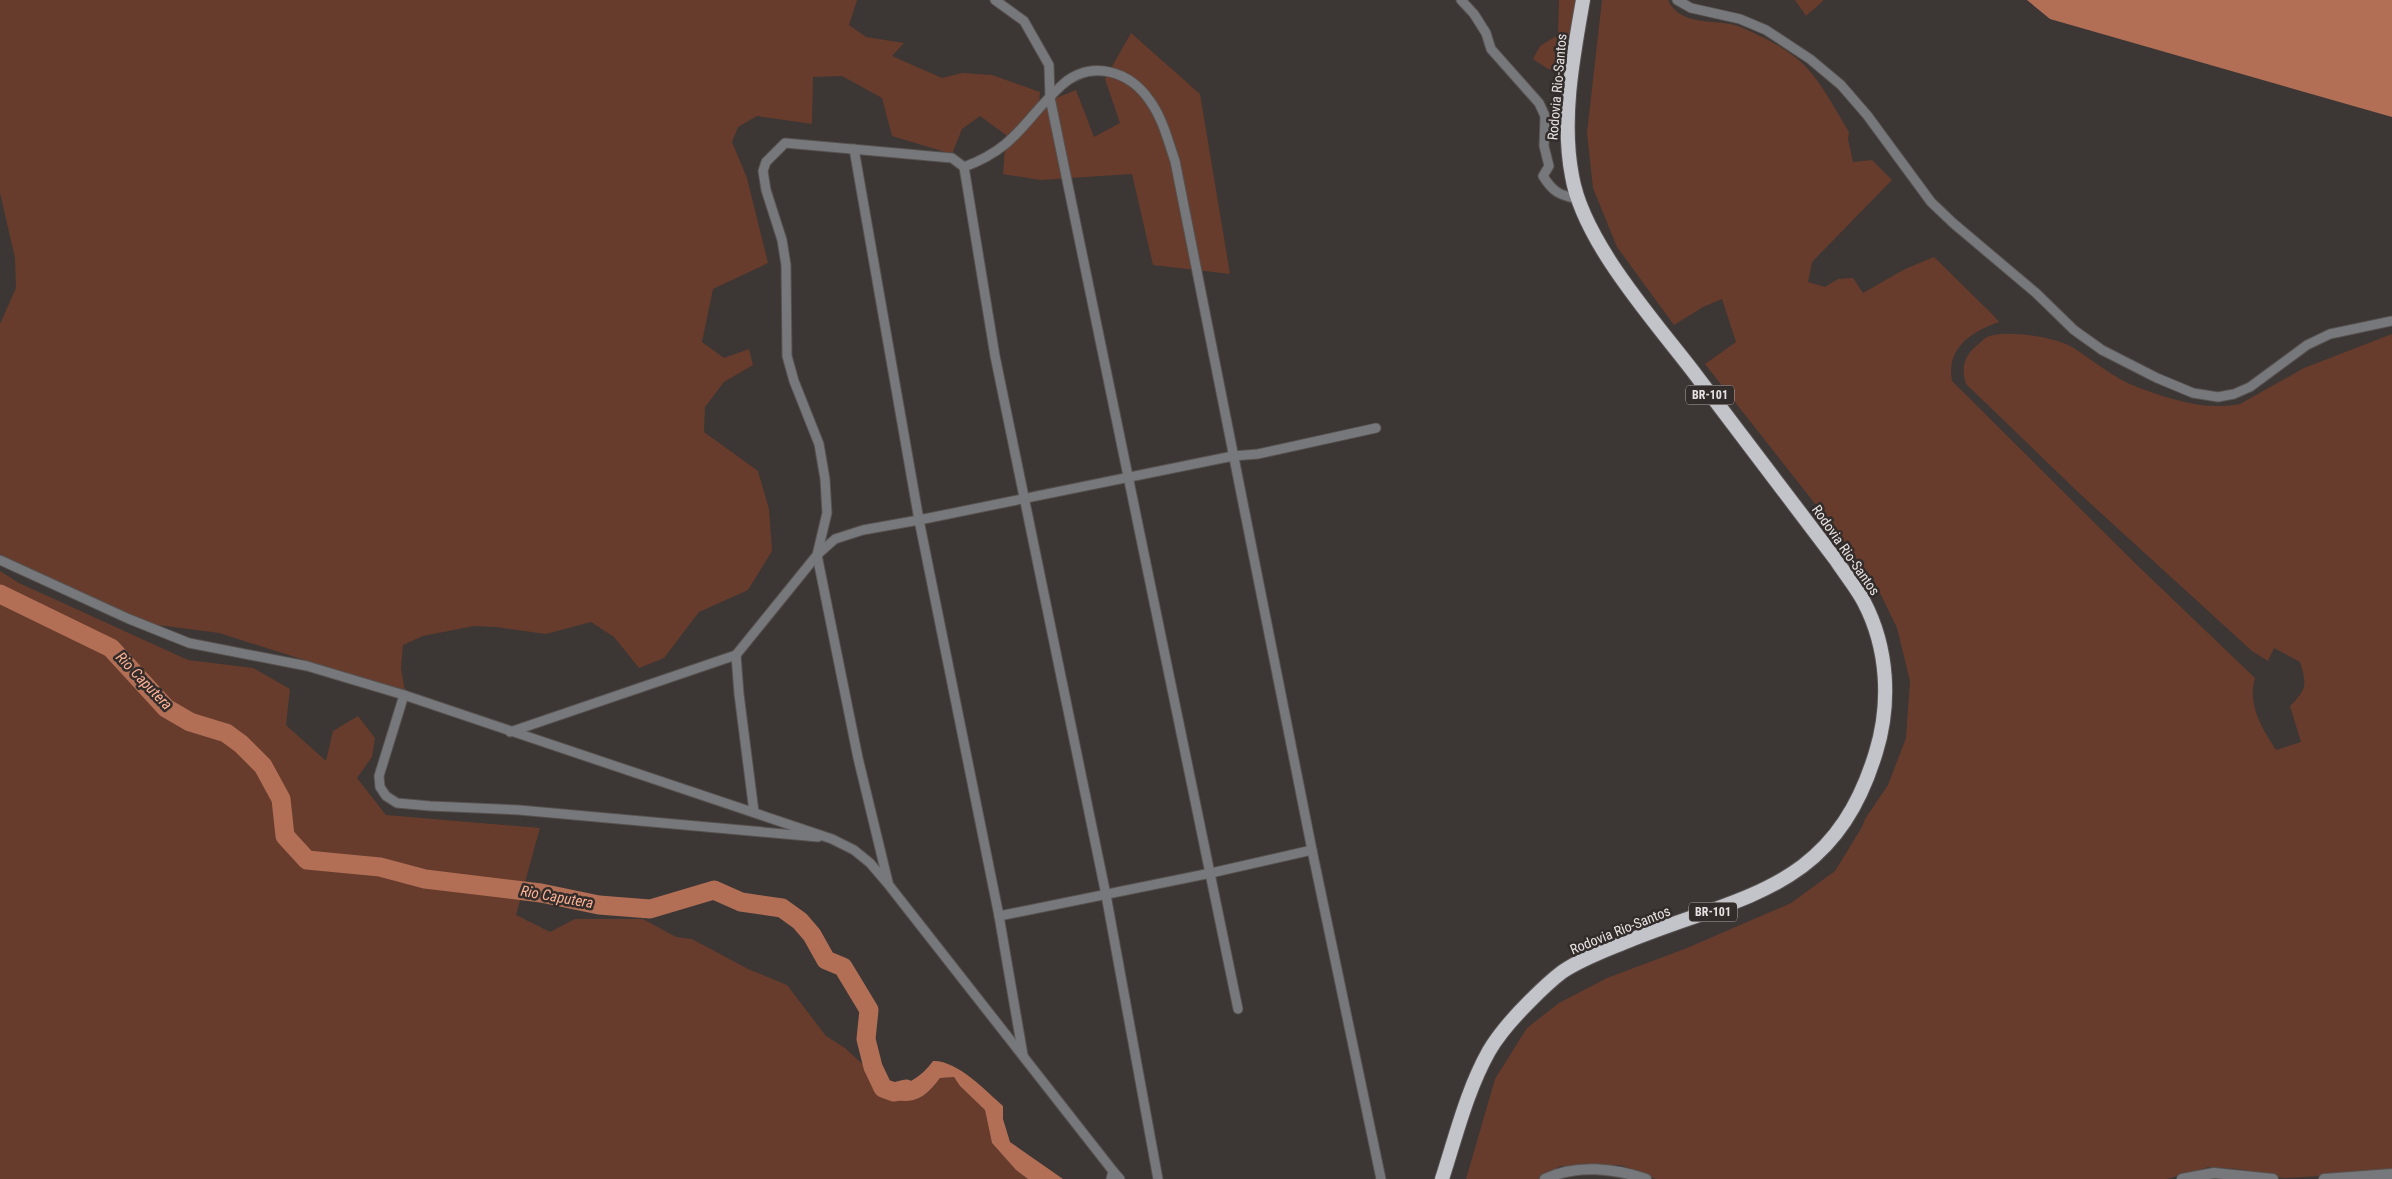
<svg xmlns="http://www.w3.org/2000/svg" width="2392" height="1179" font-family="'Roboto Condensed',sans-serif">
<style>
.green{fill:#673c2c}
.water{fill:#b26f56}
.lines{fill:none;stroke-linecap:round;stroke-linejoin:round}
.river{stroke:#b26f56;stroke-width:19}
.minor-casing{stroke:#575250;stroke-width:11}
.tertiary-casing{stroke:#575250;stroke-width:12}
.trunk-casing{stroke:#575250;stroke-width:16}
.minor{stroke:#77787b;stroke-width:9}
.tertiary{stroke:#77787b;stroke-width:10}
.trunk{stroke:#c2c4ca;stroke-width:14}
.labels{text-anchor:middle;stroke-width:5;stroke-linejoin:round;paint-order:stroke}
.shield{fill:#322c2a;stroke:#b0abaa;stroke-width:1}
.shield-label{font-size:12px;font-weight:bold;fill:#e6e2e1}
.street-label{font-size:14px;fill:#e6e2e1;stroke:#322c2a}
.water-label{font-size:15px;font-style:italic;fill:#feb195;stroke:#322c2a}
</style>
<rect width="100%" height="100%" fill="#3c3634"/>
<g class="green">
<polygon points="0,0 857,0 849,25 866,37 904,43 892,56 942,78 962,73 992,75 1040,92 1039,105 1076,90 1094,137 1120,123 1105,79 1131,33 1200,94 1230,274 1153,265 1132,174 1040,180 1003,174 1006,135 980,116 962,129 952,154 892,136 882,98 842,76 813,77 812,124 757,116 738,127 732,142 747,178 768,263 713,289 702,342 724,358 749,349 753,365 724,382 705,407 704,432 758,471 769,509 772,551 748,590 699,612 664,658 639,668 614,637 591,622 546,634 496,627 474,626 423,636 403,645 401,668 405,692 219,633 143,623 22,567 0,554 0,324 16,288 15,258 0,193"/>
<polygon points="1559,0 1578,0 1570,57 1559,69 1548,69 1533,59 1540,46 1558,35"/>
<path d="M 1602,0 L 1668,0 C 1681,29 1720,17 1743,28 C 1765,38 1791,50 1807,68 C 1824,87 1836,111 1849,132 L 1848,139 L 1853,162 L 1872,160 L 1892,180 L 1812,262 L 1808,282 L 1825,287 L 1838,279 L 1853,278 L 1863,293 L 1905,269 L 1934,257 L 1994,316 L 1999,322 C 1971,332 1946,348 1952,381 L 2137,565 L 2255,678 C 2247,705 2262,728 2276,750 L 2301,742 L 2290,706 C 2307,689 2307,685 2300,662 L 2274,648 L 2268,661 L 2252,651 L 2080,494 L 1966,384 C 1961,369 1964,357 1975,347 C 1979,344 1983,339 1987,337 C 2005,329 2055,337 2072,347 C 2093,360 2113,378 2137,387 C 2169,399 2205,411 2240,404 L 2304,368 L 2392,334 L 2392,1172 L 2284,1178 L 2238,1169 L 2209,1167 L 2167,1179 L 1656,1179 L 1621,1165 L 1560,1166 L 1540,1179 L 1466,1179 L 1495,1079 L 1527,1028 L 1559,1003 L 1607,978 L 1687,948 L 1791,903 L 1835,871 L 1862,827 L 1865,819 L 1888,785 L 1906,738 L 1910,681 L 1897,628 L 1881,595 L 1842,538 L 1705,364 L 1736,342 L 1722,299 L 1703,307 L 1674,325 L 1617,247 L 1593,188 L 1587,133 Z"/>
<polygon points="1795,0 1824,0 1806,16"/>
<path d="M 0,571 L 19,583 L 188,660 L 253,668 L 290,689 L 286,725 L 326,761 L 333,731 L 358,716 L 375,738 L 372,757 L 357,778 L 386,815 L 540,828 L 516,915 L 550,932 L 575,919 L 643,919 L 676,937 L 692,939 L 748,969 L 787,985 L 826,1036 L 845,1048 L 869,1070 L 882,1097 C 911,1105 922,1102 940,1078 L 954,1077 L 960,1086 L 985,1110 L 992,1143 L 1016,1170 L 1028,1179 L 0,1179 Z"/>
</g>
<g class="water">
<polygon points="2027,0 2392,0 2392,117 2050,19"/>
<path d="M 933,1061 C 957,1060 986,1091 1003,1106 L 1003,1119 L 1010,1142 L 1063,1179 L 1028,1179 L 1016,1170 L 992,1143 L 985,1110 L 960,1086 L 954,1077 L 940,1078 C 922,1102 911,1105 882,1097 L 883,1088 C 903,1088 921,1078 933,1061 Z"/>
</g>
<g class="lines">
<polyline class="river" points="0,594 111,648 166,708 190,722 226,733 241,744 263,766 281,799 285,836 307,860 380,867 425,879 541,893 599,905 650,909 714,890 741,902 782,908 800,921 812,935 826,960 843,967 869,1010 866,1039 873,1067 883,1088 894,1092 906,1089"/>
<g class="minor-casing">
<g id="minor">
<polyline points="995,0 1024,21 1049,65 1050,98 1238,1009"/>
<path d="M 1461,0 L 1474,14 L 1486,33 L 1491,49 L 1539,103 L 1545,116 L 1544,146 L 1549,166 L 1543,176 C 1553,192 1559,195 1578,199"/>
<polyline points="1677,0 1691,8 1740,19 1766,30 1810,59 1841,85 1867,115 1931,202 1953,223 2036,293 2074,330 2102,350 2157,378 2193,393 2218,397 2234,394 2250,387 2307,345 2330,334 2392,321"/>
<polyline points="1546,124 1568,115"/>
<polyline points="854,149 919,520 1233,456 1258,454 1376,428"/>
<path d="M 964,167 C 1018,147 1024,119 1062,85 C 1091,59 1130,71 1150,101 C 1163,119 1168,141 1175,161 L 1312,850 L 1381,1179"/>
<polyline points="0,560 129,619 189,643 307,666 404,695 832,839 854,850 870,863 888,884 1113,1171 1111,1179"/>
<polyline points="736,655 817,555 827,513 825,479 819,444 794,381 787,356 786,265 782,240 766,190 763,171 766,162 785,143 952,158 964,167 995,356 1106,895 1158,1179"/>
<polyline points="404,695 379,776 380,787 386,796 397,803 430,806 519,810 818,837"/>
<polyline points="510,732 736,655 739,694 754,812"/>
<polyline points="888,882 858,758 817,555 835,539 863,530 919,520 999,916 1023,1055"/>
<polyline points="999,916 1211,873 1312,850"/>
<polyline points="1113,1171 1120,1179"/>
</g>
</g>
<g class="tertiary-casing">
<g id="tertiary">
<path d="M 1545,1179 C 1576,1164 1614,1168 1646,1179"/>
<polyline points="2182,1179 2214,1173 2273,1179"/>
<polyline points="2324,1179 2392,1174"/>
</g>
</g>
<g class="trunk-casing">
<path id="trunk" d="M 1442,1179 C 1456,1136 1467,1090 1489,1051 C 1500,1032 1515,1016 1530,1001 C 1540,991 1550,981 1562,972 C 1581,959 1606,950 1628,941 C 1744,894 1834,891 1876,752 C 1891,703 1888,648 1864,602 C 1856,587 1845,574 1836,560 C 1788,496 1740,433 1692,370 C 1652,318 1583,241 1572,176 C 1561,119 1573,57 1583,0"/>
</g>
<use href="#minor" class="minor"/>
<use href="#tertiary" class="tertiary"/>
<use href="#trunk" class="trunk"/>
</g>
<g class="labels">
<g class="shield">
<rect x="1686" y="385.5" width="48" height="19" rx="4"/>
<rect x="1689" y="902.5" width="48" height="19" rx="4"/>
</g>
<g class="shield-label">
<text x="1710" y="399">BR-101</text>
<text x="1713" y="916">BR-101</text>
</g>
<g class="street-label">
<text transform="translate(1557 87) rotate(-85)" y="5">Rodovia Rio-Santos</text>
<text transform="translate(1846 550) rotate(55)" y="5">Rodovia Rio-Santos</text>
<text transform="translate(1620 930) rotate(-22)" y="5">Rodovia Rio-Santos</text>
</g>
<g class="water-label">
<text transform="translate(144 681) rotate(46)" y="5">Rio Caputera</text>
<text transform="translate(557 897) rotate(10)" y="5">Rio Caputera</text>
</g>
</g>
</svg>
